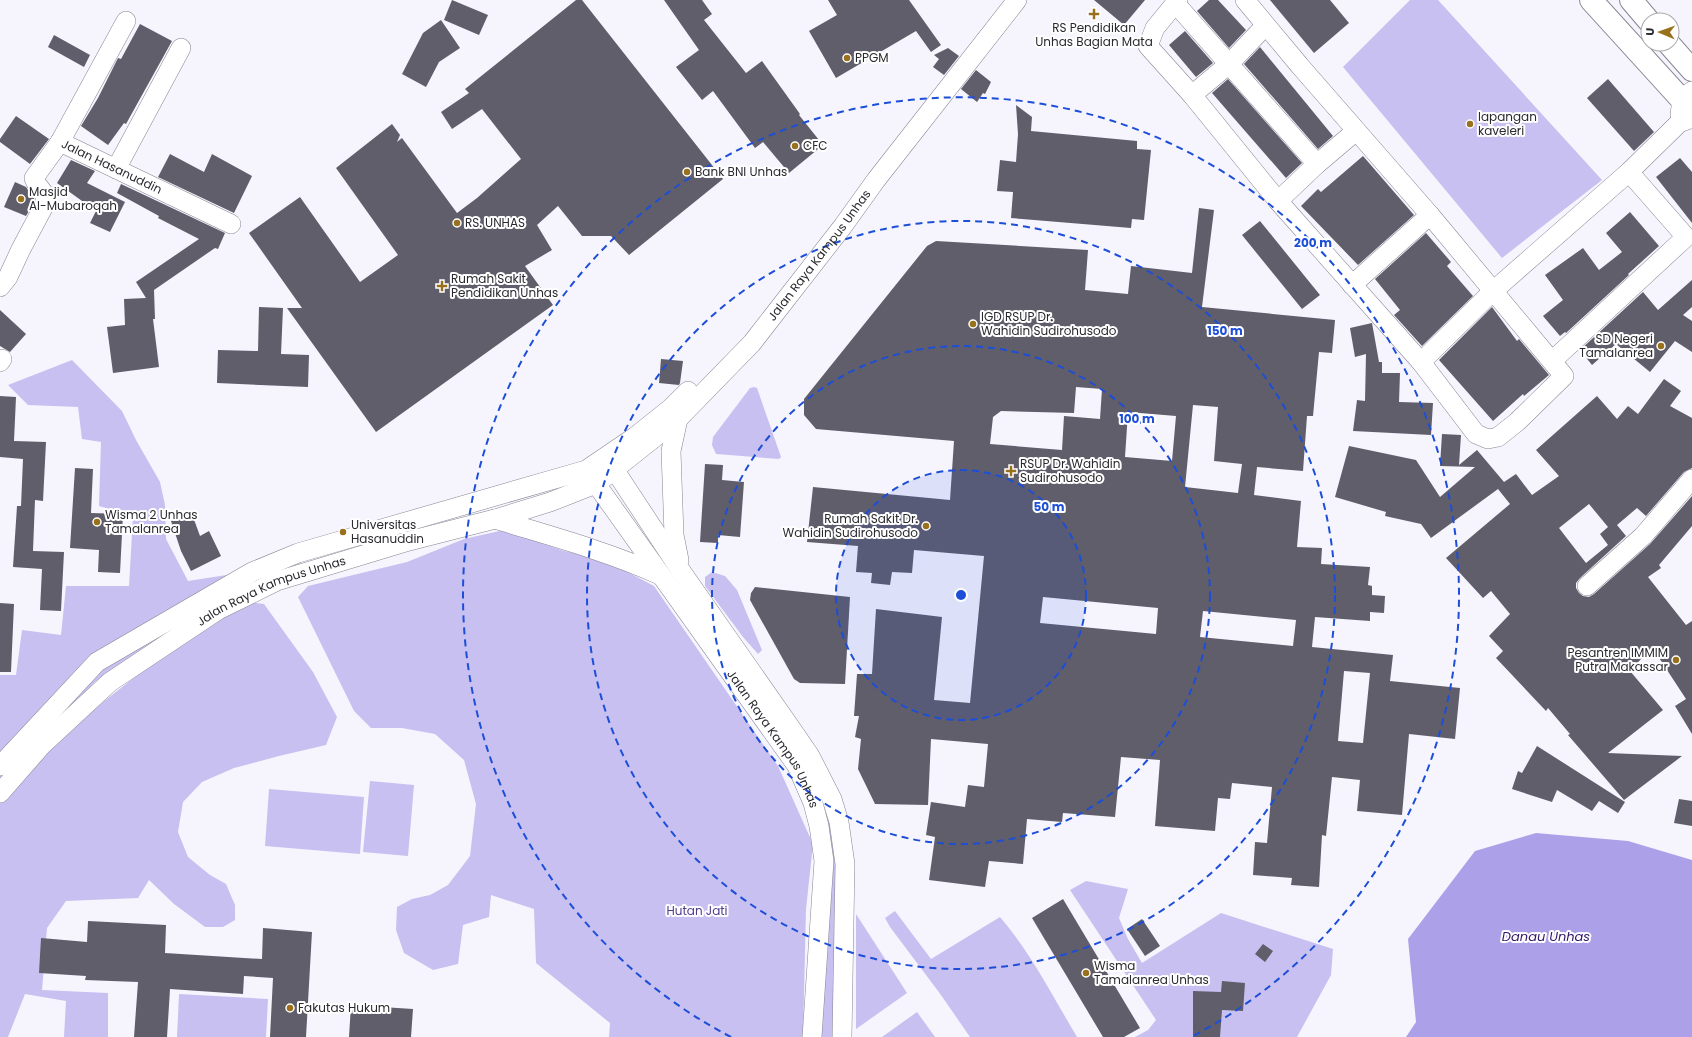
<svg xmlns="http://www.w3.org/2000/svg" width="1692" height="1037" font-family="Poppins,sans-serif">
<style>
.green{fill:#c7c0f1}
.water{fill:#aca1e8}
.building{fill:#5f5e6a;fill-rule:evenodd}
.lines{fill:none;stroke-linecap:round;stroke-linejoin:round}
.minor-casing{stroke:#868592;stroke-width:20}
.highway-casing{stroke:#868592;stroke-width:24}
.minor{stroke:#fff;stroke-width:19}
.highway{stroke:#fff;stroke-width:22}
.ring{fill:none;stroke:#1d4ed8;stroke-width:2;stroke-dasharray:7 5}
.poi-dot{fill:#99711d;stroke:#fff;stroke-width:1.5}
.labels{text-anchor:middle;stroke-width:4;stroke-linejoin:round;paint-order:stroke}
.poi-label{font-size:12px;fill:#2a292f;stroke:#fff;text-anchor:start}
.street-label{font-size:12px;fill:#2a292f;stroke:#fff}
.park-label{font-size:12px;fill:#4f3a8d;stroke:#fff}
.water-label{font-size:13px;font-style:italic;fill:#311668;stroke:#fff}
.centre{fill:#1d4ed8;stroke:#fff;stroke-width:2}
.ring-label{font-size:12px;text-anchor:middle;font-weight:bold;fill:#1d4ed8;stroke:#fff;stroke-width:4;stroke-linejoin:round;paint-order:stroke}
</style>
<rect width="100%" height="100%" fill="#f6f5fe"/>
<g class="green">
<polygon points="1410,0 1438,0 1602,180 1502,258 1343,67"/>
<polygon points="72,360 122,411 136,440 160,482 165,505 166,539 188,581 233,574 182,623 96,681 0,782 0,675 16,675 22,630 61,635 66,586 129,586 133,516 99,506 101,442 82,439 78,407 28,405 8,385"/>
<polygon points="754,387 757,388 781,457 779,459 716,454 712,445 713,437 750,388"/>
<polygon points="504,530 564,551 603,559 654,586 778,766 813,844 806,909 803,1037 609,1037 610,1023 536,963 534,909 491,895 489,917 463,925 458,964 433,970 404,953 396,930 397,907 412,899 430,895 448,885 470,856 476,804 464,760 435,734 402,728 371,728 354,711 298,597 308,586 407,562 464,539"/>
<polygon points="712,572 725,576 737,590 762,650 758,654 743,637 705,586 705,577"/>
<polygon points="249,602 264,604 313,672 337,717 326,745 279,756 234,768 202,782 183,802 178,832 188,857 210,875 226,884 235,905 235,920 223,927 205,927 174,904 149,880 138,898 66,901 47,928 42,990 108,993 108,1037 64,1037 66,1001 25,994 8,1037 0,1037 0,799 75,724 172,648"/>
<polygon points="370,781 414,785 408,856 363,852"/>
<polygon points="269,789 364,797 360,854 265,846"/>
<polygon points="828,818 837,842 836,1037 816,1037 822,821"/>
<polygon points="1086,881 1128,889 1119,918 1128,939 1142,963 1221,913 1333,949 1331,975 1297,1037 1135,1037 1148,1030 1156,1020 1070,890"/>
<path d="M 895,911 L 931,959 L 1000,917 C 1031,953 1053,997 1077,1037 L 970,1037 L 941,995 L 890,927 L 885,918 Z"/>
<polygon points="856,914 907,993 856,1029"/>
<polygon points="179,994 268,999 266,1037 177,1037"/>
<polygon points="917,1012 935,1037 882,1037"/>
</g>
<polygon class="water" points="1536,833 1628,841 1692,860 1692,1037 1406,1037 1416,1022 1408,939 1475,851"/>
<g class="building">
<polygon points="452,0 488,15 479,35 444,20"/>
<polygon points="576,0 582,0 723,179 629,255 611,236 582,236 558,206 537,225 552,250 525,266 553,305 376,432 287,308 302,308 249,233 300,197 360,282 398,255 336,168 392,124 400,135 397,142 402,138 457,213 477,198 521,159 482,109 452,129 441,112 469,93 465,89"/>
<polygon points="664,0 702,0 712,14 704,20 746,73 762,61 800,114 799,115 823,145 789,173 763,142 755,148 713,91 702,100 676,67 699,50"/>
<polygon points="828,0 909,0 941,45 931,52 916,31 836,78 809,31 837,15"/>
<polygon points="1094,0 1145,0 1124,25"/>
<polygon points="1209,0 1218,0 1246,30 1229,48 1197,11"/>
<polygon points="1270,0 1330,0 1349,23 1314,53"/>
<polygon points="441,20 460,48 439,62 426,87 402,74 423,33"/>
<polygon points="140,24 172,41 126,124 124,123 108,145 81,126 98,98 118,58 121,59"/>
<polygon points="1185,31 1213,63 1196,77 1169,45"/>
<polygon points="54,35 90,55 84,67 48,47"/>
<polygon points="1260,47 1333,136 1318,149 1244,64"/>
<polygon points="948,48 959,56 944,75 933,67 939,59 934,55"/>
<polygon points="976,70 991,82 985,94 983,93 977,102 961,89"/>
<polygon points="1228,79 1302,163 1286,178 1212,93"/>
<polygon points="1608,79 1654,132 1634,151 1587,98"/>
<polygon points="1016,105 1032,117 1031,131 1137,141 1137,149 1151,150 1144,220 1132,219 1131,228 1011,218 1013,192 997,191 1000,160 1016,162 1018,134"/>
<polygon points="16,116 49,139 30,164 0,142 0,139"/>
<polygon points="170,154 204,172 212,154 252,176 234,213 158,177"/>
<polygon points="1363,156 1414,215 1358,265 1301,206 1318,189 1321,192"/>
<polygon points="1680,158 1692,172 1692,223 1656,177"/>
<polygon points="71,160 95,171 87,183 125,202 110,232 90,223 96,211 57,183"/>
<polygon points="15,182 26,187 35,200 26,216 4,207"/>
<polygon points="121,184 225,233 218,249 215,248 154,290 155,319 153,319 159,367 113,373 107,327 125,325 124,299 146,298 136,282 199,239 158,218 159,216 117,193"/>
<path d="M 1199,208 L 1214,210 L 1202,307 L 1335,320 L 1332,353 L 1319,352 L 1313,416 L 1307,416 L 1303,471 L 1257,467 L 1254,495 L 1301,501 L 1297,547 L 1322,548 L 1321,564 L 1370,567 L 1368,585 L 1372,586 L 1372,595 L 1385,596 L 1384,613 L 1370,612 L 1370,621 L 1315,617 L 1312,647 L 1393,655 L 1390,681 L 1460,688 L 1455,739 L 1409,734 L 1402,815 L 1357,811 L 1360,780 L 1332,777 L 1326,836 L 1322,835 L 1319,887 L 1291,885 L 1292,878 L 1253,875 L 1255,842 L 1267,843 L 1272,787 L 1232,783 L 1230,799 L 1218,798 L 1215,831 L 1155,826 L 1160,760 L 1121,757 L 1115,817 L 1063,813 L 1062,822 L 1027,819 L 1023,864 L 989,861 L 985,887 L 929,880 L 935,837 L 926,835 L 931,802 L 965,807 L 968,785 L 984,787 L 988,744 L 931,739 L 928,805 L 875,804 L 858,769 L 861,739 L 855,737 L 859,716 L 854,716 L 857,674 L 872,674 L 876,609 L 942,617 L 934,700 L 970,703 L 984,556 L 914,550 L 912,573 L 892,572 L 890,585 L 871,583 L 872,573 L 856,572 L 858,546 L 807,542 L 813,487 L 950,500 L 954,441 L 816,429 L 804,415 L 804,399 L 927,246 L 936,241 L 1088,250 L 1085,290 L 1128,294 L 1131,266 L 1192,273 ZM 1076,387 L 1102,389 L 1100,419 L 1064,416 L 1062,450 L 990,444 L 993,417 L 1001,411 L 1074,413 ZM 1193,405 L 1218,407 L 1214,461 L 1242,464 L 1238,493 L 1185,487 ZM 1128,412 L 1176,416 L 1172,461 L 1125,457 ZM 1043,597 L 1158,608 L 1156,634 L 1040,623 ZM 1203,611 L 1296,620 L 1293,646 L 1200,637 ZM 1344,671 L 1370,673 L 1363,743 L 1338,741 Z"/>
<polygon points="1630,212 1659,246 1628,274 1629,275 1566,333 1565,332 1560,336 1543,316 1563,300 1545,275 1583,248 1599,270 1622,252 1606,233"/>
<polygon points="1260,221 1320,295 1302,309 1242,235"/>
<polygon points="1426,233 1451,262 1447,266 1473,296 1422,346 1394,315 1400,310 1375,279"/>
<polygon points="1692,280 1692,307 1683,315 1692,321 1692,352 1675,341 1650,372 1616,344 1592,365 1580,350 1643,292 1658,310"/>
<polygon points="259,307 283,308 281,354 309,355 308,387 217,383 218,350 258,351"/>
<polygon points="1492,307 1517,341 1519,339 1549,375 1524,396 1523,394 1493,421 1439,360"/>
<polygon points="0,310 26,334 10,352 0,346"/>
<polygon points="1372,323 1379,362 1382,362 1382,373 1400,373 1399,402 1433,403 1431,435 1353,431 1357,400 1365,401 1366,354 1355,357 1350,328"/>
<polygon points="661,359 683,361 680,383 679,385 659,383"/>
<path d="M 1664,379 L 1681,391 L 1670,406 L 1692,418 L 1692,468 L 1684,472 L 1646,516 L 1637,508 L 1617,525 L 1626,536 L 1580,578 L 1576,583 L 1576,588 L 1579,593 L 1583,596 L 1589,597 L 1594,594 L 1650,544 L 1692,496 L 1692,526 L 1659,565 L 1661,568 L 1648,577 L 1686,625 L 1692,621 L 1692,734 L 1675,706 L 1686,699 L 1652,647 L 1630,671 L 1663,710 L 1608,753 L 1682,756 L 1624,800 L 1568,735 L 1570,734 L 1548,708 L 1546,711 L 1496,658 L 1503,651 L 1489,636 L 1510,614 L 1491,591 L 1483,598 L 1446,558 L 1510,504 L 1498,489 L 1431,538 L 1421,524 L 1385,516 L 1386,512 L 1335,497 L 1349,446 L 1416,460 L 1440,497 L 1475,467 L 1440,466 L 1442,434 L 1461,435 L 1459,465 L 1477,450 L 1504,482 L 1516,474 L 1532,495 L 1559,476 L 1536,450 L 1597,396 L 1617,419 L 1628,406 L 1638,414 ZM 1589,504 L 1608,527 L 1600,534 L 1608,545 L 1586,563 L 1559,528 Z"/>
<polygon points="0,396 16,397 14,441 46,442 43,501 35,500 33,551 64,552 61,611 40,610 42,569 13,567 17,506 21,506 23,459 0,457"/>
<polygon points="705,464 723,465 722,480 744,482 740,537 718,535 718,543 700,542"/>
<polygon points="75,468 93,469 91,513 123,514 120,573 98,572 99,550 70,548"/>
<polygon points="192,514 200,536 209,531 221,556 191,571 181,551 171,521"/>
<polygon points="755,587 850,597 845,684 800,683 794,679 750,600 751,593"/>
<polygon points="0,603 14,604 11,672 0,672"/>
<polygon points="1537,746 1625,802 1618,813 1599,801 1592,811 1557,790 1552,802 1512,789 1518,771 1522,773"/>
<polygon points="1679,799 1692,801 1692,826 1674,823"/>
<polygon points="1063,899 1140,1028 1124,1037 1103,1037 1032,918"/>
<polygon points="1142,919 1160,946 1145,956 1127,929"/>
<polygon points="88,921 166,925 165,953 262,959 263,928 312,932 306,1037 270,1037 273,978 244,976 243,994 170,989 167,1037 134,1037 138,982 85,980 86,976 39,973 41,938 87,942"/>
<polygon points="1263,944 1273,951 1265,962 1255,954"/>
<polygon points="1222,981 1245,983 1243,1011 1222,1010 1220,1037 1193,1037 1193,991 1221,992"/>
<polygon points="351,1005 413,1009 411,1037 349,1037"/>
</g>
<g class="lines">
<g class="minor-casing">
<g id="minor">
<polyline points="1178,0 1155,28 1148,46 1192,95 1278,201 1421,362 1476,434 1488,439 1498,437 1517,422 1564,376 1430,215 1300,66 1245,0"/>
<polyline points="1175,3 1317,164 1278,201"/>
<polyline points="1192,95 1229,64 1265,26"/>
<polyline points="1680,115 1682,99 1692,91"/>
<polyline points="60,142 126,21"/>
<polyline points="1317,164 1356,131"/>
<polyline points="116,169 181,48"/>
<polyline points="1352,285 1430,215"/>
<path id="s1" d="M 0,287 L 8,277 L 21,249 L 46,202 C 47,192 36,187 34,178 L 60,142 L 231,224"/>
<polyline points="1552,361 1686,237 1629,172"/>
<polyline points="0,362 2,359"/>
<polyline points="1421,362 1492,292 1629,172 1679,123 1692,118"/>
<polyline points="678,419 671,451 674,535 679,560"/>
<polyline points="608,460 681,571 788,724 810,756 832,799 839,822 845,864 842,1037"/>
<path id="s2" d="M 589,474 L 797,766 L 813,803 L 819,826 L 824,861 L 812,1037"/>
<path d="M 495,519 C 550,536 607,551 660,575"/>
<polyline points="1587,586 1643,536 1692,479"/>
<polyline points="0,766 97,662 252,572 298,553 586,470 636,436 671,408 688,391"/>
<path id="s3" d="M 0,793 L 42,745 L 110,682 L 218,610 L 277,581 L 409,541 L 495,519 L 550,502 L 596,484 L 678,419 L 752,343 L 843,226 L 876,180 L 1017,0"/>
</g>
</g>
<g class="highway-casing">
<g id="highway">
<polyline points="1591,0 1692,111"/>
<polyline points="1631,0 1648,20"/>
<polyline points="1669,44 1692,70"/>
</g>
</g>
<use href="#minor" class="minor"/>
<use href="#highway" class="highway"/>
</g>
<circle cx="961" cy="595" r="125" fill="#1d4ed8" fill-opacity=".12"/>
<g class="ring">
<circle cx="961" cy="595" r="125"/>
<circle cx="961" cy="595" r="249"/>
<circle cx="961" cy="595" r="374"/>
<path d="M731 1037A498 498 0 1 1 1191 1037"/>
</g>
<g class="poi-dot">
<path d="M1092 8h4v4h4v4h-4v4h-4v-4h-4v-4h4z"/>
<circle cx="847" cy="58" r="4"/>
<circle cx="1470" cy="124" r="4"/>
<circle cx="795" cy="146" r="4"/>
<circle cx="687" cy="172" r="4"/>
<circle cx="21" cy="199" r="4"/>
<circle cx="457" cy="223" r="4"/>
<path d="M440 280h4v4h4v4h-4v4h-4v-4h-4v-4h4z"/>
<circle cx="973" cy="324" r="4"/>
<circle cx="1661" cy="346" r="4"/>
<path d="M1009 465h4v4h4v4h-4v4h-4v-4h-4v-4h4z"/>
<circle cx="97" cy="522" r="4"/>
<circle cx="926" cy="526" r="4"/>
<circle cx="343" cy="532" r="4"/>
<circle cx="1676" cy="660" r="4"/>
<circle cx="1086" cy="973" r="4"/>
<circle cx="290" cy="1008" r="4"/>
</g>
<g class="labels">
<g class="poi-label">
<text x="1094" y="32" text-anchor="middle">RS Pendidikan<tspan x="1094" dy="14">Unhas Bagian Mata</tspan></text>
<text x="855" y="62">PPGM</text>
<text x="1478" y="121">lapangan<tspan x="1478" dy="14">kaveleri</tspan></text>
<text x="803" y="150">CFC</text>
<text x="695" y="176">Bank BNI Unhas</text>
<text x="29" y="196">Masjid<tspan x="29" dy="14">Al-Mubaroqah</tspan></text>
<text x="465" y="227">RS. UNHAS</text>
<text x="451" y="283">Rumah Sakit<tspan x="451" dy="14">Pendidikan Unhas</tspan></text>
<text x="981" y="321">IGD RSUP Dr.<tspan x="981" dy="14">Wahidin Sudirohusodo</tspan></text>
<text x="1653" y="343" text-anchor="end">SD Negeri<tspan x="1653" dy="14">Tamalanrea</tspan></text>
<text x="1020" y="468">RSUP Dr. Wahidin<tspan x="1020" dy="14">Sudirohusodo</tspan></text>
<text x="105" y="519">Wisma 2 Unhas<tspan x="105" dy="14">Tamalanrea</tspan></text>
<text x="918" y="523" text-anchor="end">Rumah Sakit Dr.<tspan x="918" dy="14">Wahidin Sudirohusodo</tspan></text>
<text x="351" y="529">Universitas<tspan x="351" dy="14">Hasanuddin</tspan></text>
<text x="1668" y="657" text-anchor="end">Pesantren IMMIM<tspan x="1668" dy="14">Putra Makassar</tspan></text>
<text x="1094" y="970">Wisma<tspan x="1094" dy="14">Tamalanrea Unhas</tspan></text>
<text x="298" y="1012">Fakutas Hukum</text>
</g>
<g class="street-label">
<text dy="4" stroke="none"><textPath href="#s1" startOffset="226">Jalan Hasanuddin</textPath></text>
<text dy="4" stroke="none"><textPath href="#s3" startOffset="1007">Jalan Raya Kampus Unhas</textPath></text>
<text dy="4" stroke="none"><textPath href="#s3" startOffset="343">Jalan Raya Kampus Unhas</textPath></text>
<text dy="4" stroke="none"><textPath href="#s2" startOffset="323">Jalan Raya Kampus Unhas</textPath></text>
</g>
<g class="park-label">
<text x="697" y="915">Hutan Jati</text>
</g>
<g class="water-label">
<text x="1546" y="941">Danau Unhas</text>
</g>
</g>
<circle cx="961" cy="595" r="6" class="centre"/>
<g class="ring-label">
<text x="1313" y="247">200 m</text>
<text x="1225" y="335">150 m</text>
<text x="1137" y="423">100 m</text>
<text x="1049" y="511">50 m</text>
</g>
<g transform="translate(1660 32) rotate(272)"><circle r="19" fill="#ffffff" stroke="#aaa9ac"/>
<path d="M0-3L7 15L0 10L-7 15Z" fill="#99711d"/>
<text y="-6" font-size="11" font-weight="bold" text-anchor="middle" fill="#2a292f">U</text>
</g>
</svg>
